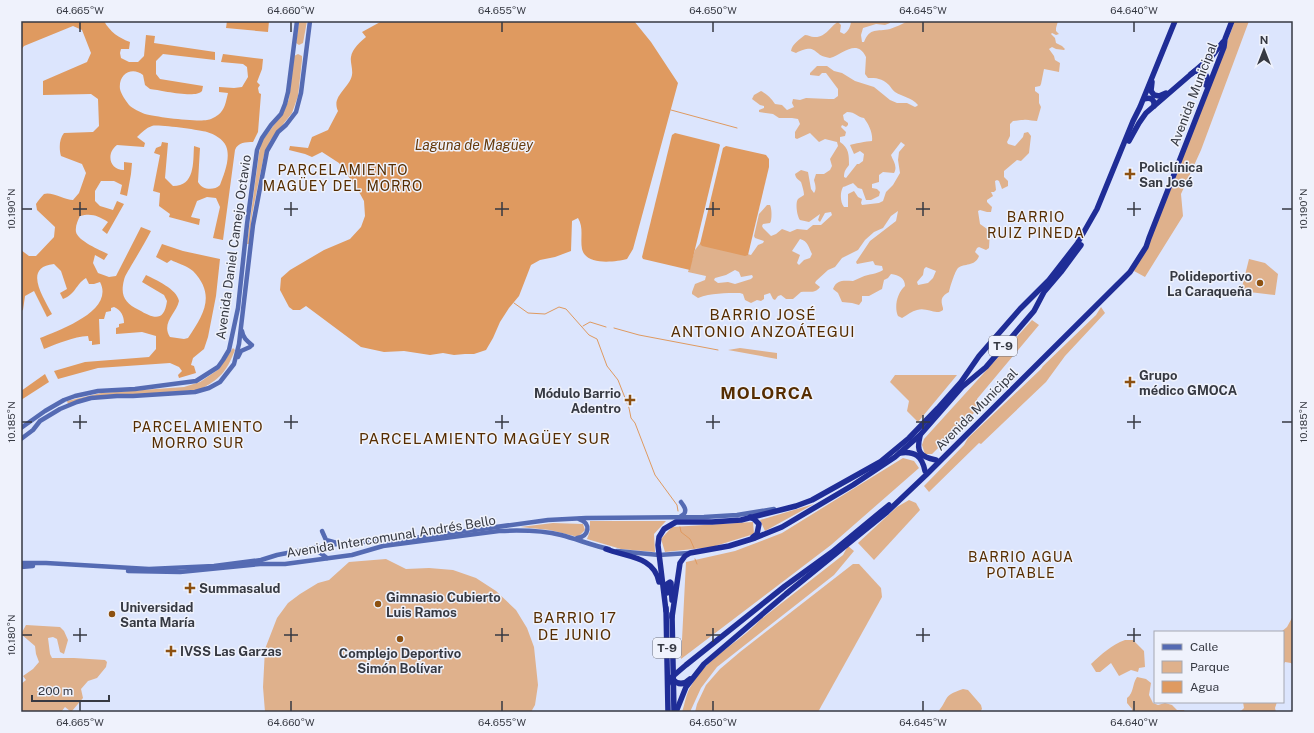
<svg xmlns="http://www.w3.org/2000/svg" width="1314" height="733" font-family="'Public Sans',sans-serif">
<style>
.green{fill:#dfb18c;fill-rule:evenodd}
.water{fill:#df9a60}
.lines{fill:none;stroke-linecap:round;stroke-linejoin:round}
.stream{stroke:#df9a60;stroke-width:1}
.secondary{stroke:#556bb3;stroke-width:4.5}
.highway{stroke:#1f2d97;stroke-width:5.5}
.ticks{fill:none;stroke:#363942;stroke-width:1.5}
.poi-dot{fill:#8d5111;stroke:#eff2fc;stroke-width:1.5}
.labels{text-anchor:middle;stroke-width:3;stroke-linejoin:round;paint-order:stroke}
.shield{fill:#eff2fc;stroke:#6e707a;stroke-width:1}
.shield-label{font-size:12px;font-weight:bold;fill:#363942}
.street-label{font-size:13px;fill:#363942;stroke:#eff2fc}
.poi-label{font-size:13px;font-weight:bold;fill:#363942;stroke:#eff2fc;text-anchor:start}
.water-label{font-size:14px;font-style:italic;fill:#673b0d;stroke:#eff2fc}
.neighbourhood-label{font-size:14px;letter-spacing:1px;fill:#562d01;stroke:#eff2fc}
.quarter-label{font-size:15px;letter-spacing:1px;fill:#562d01;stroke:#eff2fc}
.district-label{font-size:17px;font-weight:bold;letter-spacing:1px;fill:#562d01;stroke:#eff2fc}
.neatline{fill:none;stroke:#363942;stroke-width:1.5}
.ticks-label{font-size:10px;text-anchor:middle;fill:#363942}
</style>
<rect width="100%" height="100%" fill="#dce5fd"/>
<g class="green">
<polygon points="299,21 307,21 303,43 299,45 296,43"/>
<path d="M 851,21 L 890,21 L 890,23 L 885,25 L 876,24 L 863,28 L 861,35 L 862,42 L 864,42 C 870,27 877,32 890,29 C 896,27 902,24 908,21 L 1058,21 L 1056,28 L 1056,31 L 1059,34 L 1056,35 L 1052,33 L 1051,34 L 1055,38 L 1056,43 L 1062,46 L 1065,49 L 1064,50 L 1056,49 L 1052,47 L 1049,49 L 1054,56 L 1055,60 L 1060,63 L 1059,72 L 1044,69 L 1041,84 L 1040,86 L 1035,87 L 1035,91 L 1039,94 L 1039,103 L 1041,107 L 1037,121 C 1032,121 1028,119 1023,120 C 1019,120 1017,121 1013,121 L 1010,124 L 1010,136 L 1007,142 L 1008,144 L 1015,146 L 1023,137 L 1024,133 L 1028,132 L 1031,136 L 1029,153 L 1021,161 L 1017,160 L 1004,171 L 1004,177 L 1008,181 L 1008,186 L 1002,189 L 999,181 L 997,180 L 995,181 L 996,190 L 994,192 L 991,192 L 993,196 L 987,200 L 987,202 L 992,207 L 991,212 L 987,212 L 980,210 L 978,211 L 980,224 L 990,231 L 989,248 L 986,250 L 979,247 L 977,248 L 975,252 L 979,256 C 975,267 964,263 958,268 C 955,271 950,287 949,292 C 942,296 940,299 943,308 L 943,310 C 935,316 928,307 917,310 C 912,311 907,315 902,318 L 898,316 C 894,307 897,293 905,286 C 905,278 899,275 891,274 L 888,278 L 884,280 L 882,289 L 880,290 L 869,296 L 862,296 L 862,301 L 859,305 L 852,303 L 842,302 L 838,293 L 833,289 C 837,279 844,281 853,281 C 856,280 859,278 862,277 C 868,274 878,274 883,270 L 882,266 L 875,265 L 873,261 L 857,264 L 856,262 L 870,241 L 896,221 L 898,211 L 891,216 L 883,228 L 874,232 L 865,240 L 858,250 L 842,258 L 835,267 L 828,270 L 816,281 L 815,283 L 820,287 C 815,294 809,291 801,292 L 793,299 L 786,299 L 781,295 L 778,296 L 775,300 L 773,299 L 770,293 L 764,295 L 764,299 L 761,301 L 757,300 L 751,303 L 745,300 L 743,294 L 740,293 C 725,293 711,293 698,298 L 692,294 L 692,292 L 695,284 L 705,280 L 706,276 L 688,272 L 695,250 L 701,242 L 751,255 L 758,245 L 763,243 L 764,241 L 755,238 L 754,236 L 759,214 L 767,205 L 770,205 C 772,209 772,220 770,223 L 763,224 L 762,226 L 763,228 L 771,236 L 776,234 L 782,229 L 790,232 L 797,229 L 807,230 L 813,225 L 821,225 L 832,215 L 831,212 L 825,213 L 820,222 L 818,220 L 820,214 L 809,222 L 800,220 C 797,216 795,203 798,199 C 800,197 803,196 804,195 C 804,191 802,185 801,182 C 798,179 796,179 795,174 L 801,170 L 808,172 L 811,189 L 814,193 C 817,189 815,184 814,180 L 816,174 L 824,174 L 830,170 L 832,166 L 830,159 L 838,146 L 837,142 L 825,139 L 819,142 L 810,133 L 797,139 L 795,138 L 795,132 L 800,124 L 798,119 L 792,118 L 779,118 L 773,114 L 759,112 L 759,110 L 764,108 L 764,106 L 760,105 L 752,99 L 754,95 L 761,91 C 767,94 771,98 775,104 L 782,105 L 787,110 L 794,107 L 792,103 L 793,99 L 800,100 L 806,98 L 829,99 L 834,99 L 838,96 L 838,89 L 826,73 L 822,73 L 819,76 L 810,75 L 810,73 L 817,66 L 827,66 L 834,71 L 842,73 L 855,81 L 874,87 L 890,100 L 897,103 L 907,103 L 915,107 L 917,106 L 918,105 C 911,97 903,97 895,92 C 892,90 891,87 889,85 C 882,78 876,78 868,78 L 865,74 L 866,57 C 857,38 843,54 830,58 C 812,56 818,42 796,53 L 791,51 C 792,44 800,39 805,35 C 808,35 811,37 814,37 C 826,38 830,26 838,22 L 841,25 L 840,32 L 844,34 C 848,32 851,26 851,21 ZM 847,112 C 856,112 857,117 864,118 C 869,125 873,133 872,141 C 867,141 853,144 850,145 L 854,154 L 860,151 L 864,154 L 863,161 L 859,164 L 857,164 L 846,178 L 844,177 C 844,171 846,169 849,165 C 849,155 849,148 840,142 L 840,137 L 845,136 L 846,132 L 841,127 L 842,125 L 846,127 L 848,125 L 848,123 L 844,120 L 843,115 ZM 901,142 L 905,145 L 899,152 L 898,160 L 900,173 L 893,185 L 886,192 L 883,201 L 879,203 L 862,205 L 861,203 L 862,199 L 858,197 L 854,191 L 848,194 L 848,207 L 844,207 C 840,202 840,192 843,187 C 844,187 853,183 853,183 L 858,188 L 862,189 L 866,200 L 871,200 L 879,196 L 880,192 L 877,189 L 872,188 L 872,184 L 879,182 L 879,175 L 883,172 L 894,173 C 898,166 893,161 891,155 ZM 800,239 C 808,241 809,248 812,254 L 810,258 L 804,260 L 799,265 L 797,263 L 800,255 L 792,251 ZM 926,267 L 936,271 L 933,278 L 928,283 L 918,285 L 917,282 L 923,275 L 924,269 ZM 735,270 L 739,272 L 741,277 L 752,275 L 753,277 L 751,279 L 735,284 L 728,282 L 718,283 L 714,280 L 715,278 L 726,275 Z"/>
<polygon points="1235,21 1249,21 1201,150 1181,194 1183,216 1145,277 1134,271 1168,196"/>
<polygon points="298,54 302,56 302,60 298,96 292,113 270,141 264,155 252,215 249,244 247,244 259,153 262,141 283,113 289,99 294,56"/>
<polygon points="1249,259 1265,263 1278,274 1275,295 1241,291"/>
<polygon points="1101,307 1105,313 1065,356 1046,382 981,444 979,443 929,492 924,486 964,445 968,438 1041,369 1043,366 1096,315"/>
<polygon points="1032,320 1039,325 977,399 979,408 932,454 925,454 922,445 924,439"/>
<path d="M 233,348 L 235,350 C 226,373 220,379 199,390 L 95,397 L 68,404 L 67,401 L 101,393 L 184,387 L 200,382 L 219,369 Z"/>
<polygon points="740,348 777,353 777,359 728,350"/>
<polygon points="895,375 957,375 918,422 907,411 909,401 890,382"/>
<polygon points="903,458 914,461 919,468 831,545 681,659 686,562 735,551 782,533"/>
<polygon points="909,500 916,503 920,510 874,560 858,543 897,507"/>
<polygon points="814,504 765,531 760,520"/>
<polygon points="590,521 666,521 654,534 655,552 621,549 587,539 590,531"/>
<polygon points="753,522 754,534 712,547 665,552 661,539 672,527"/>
<polygon points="553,523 583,524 585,530 578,537 550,530 520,527"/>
<path d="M 848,546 L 854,551 L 834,575 L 717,667 L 701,688 L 690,712 L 682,712 C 685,704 686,693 691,686 C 707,657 739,643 760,620 L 843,555 Z"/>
<polygon points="386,559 406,569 429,568 453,570 476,578 496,591 516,610 527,628 534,647 538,685 535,705 531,712 265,712 263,687 265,649 277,618 288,603 300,594 318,583 329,580 349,562"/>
<polygon points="853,564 859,564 881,588 882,597 818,712 695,712 697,704 706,685 720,669 740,652"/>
<polygon points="1293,616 1293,665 1291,663 1285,662 1283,665 1283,632 1281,632 1287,627"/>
<polygon points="26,625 60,627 64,631 68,640 64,654 60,652 57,639 53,637 48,638 50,654 52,658 74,658 105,660 107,662 106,667 97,678 88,681 81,689 83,698 72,711 70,711 65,707 61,712 21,712 21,684 26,680 23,676 33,669 39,662 36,654 35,646 21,634"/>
<path d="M 1125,640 L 1133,640 L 1144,651 L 1145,667 L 1139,668 L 1138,672 L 1131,670 L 1119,676 L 1111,663 L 1100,672 L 1096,672 L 1091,664 C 1102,654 1111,645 1125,640 Z"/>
<path d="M 1137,677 L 1146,679 L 1151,683 L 1149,695 L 1153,703 L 1158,705 L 1165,703 L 1172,705 L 1177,710 L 1184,710 L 1185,712 L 1132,712 L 1132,709 L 1127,703 L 1127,698 C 1134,693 1132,684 1137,677 Z"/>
<path d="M 963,689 L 968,690 L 981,705 L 982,709 L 980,712 L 938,712 C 950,697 942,696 963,689 Z"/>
<polygon points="1243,702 1277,702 1275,708 1276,712 1240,712 1244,708"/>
</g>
<g class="water">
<path d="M 21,21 L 104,21 C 110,32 119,38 130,42 L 129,49 L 121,49 L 120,53 L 121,58 L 129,62 L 138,62 L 144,56 L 146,35 L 155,36 L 154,43 L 215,52 L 215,60 L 163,54 L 156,61 L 156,74 L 160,79 L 203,86 L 202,91 C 196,99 160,90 150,89 L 145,85 L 143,75 C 132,66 118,74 120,89 C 121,94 126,101 129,105 C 133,109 140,112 145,114 C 156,117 196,122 207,120 C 210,120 215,117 218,115 C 225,110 226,101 228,93 L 219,92 L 219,87 L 234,88 L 242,87 L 248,77 L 247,67 L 243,64 L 221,62 L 223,54 L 263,59 L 262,69 L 257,82 L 260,85 L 258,88 L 259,93 L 261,94 L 258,132 L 253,142 C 246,142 238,142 235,150 L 223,240 L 213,238 L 220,207 L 216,198 L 207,197 L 197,201 L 191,217 L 200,219 L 199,225 L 169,217 L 170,214 L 159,206 L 160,193 L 153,191 L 160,155 L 154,153 L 156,148 L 161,146 L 162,142 L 168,143 L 165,178 L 173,186 C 195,186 193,163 194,146 L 200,148 L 198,182 C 202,190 214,191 220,185 C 224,174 231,158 226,146 C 223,139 214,134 207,132 C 199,130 158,124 152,126 C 146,128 142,132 137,137 L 145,143 L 144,147 L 117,145 C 106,153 109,170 124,170 L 124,162 L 132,163 L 131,174 L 127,196 L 120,194 L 122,185 L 114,181 L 101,181 L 95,191 L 95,201 L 100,206 L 113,210 L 117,201 L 124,204 L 107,234 L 102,230 L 108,222 C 98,216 92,213 80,216 C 78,220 75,226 76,232 C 78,241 100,250 108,254 L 104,260 L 95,255 L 93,263 L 98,273 L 109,277 L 116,276 L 141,227 L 151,231 C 145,243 138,254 131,266 C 129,270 125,275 124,280 C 120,296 125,303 139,310 C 153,318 164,323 167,301 L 164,295 L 142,282 L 146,275 C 156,280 177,289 179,301 C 176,314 161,323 170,337 L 184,339 L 188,338 C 204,314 216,295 193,271 C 187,266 177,263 171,260 L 167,263 L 156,257 L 162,244 L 183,251 L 220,259 L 216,296 L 208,337 L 204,349 L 193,358 L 191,365 L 194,366 L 196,373 L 179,378 L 178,375 L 182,371 L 179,367 L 170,363 L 98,368 L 58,379 L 54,371 L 85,362 L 149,357 L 156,349 L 156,336 L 142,332 L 116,334 L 116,328 L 119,327 L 119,324 L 124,323 C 124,316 121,310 114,307 L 111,308 L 111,311 L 106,312 L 104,319 L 99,319 L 100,344 L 92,345 L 92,341 L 89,341 L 88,336 C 73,337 59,343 44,349 L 40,338 C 59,330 115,311 100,282 L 94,284 L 89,284 L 86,278 C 75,285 76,294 63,299 L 60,293 L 67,289 L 61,271 L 54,264 C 22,267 44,298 52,314 L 47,317 L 34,291 L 25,296 L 23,310 L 21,311 L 21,250 L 29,256 L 36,256 L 54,237 L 55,227 L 37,210 L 36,204 C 38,201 41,197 44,194 C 51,191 65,200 73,200 L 79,193 L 86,173 L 82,164 L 61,156 C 59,149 59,139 64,133 L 93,132 L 99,126 L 98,99 L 91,94 L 43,95 L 43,81 L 87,62 L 91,53 L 82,30 L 73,26 L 24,46 L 21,50 Z"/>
<polygon points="227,21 269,21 268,32 226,28"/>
<path d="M 382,21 L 634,21 L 651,42 L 678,83 L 633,249 L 627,259 C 615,262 586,266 582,249 C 580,238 584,228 578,218 L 572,221 L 571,251 L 555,257 L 540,260 L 531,265 L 519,296 L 509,308 L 500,322 L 493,338 L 486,350 L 474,354 L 465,354 L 454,355 L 443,353 L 430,355 L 404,351 L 384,352 L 361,347 L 306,306 L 300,310 L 293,310 L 289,307 L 280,290 L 281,278 L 290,270 L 324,250 L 350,239 L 361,227 L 365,216 L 364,201 L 358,190 L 339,163 L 322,152 L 312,157 L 305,154 L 289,150 L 290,146 L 308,148 L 312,137 L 328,130 L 338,111 C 331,96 349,89 352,75 C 353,69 350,62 351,57 C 352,49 361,41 366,37 L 362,32 Z"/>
<polygon points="675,133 719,144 720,145 690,270 643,259 642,257 672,135"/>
<polygon points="726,146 766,155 769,159 769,167 748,255 745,256 702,246 700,244 723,148"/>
<polygon points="45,374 49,382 21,400 21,391"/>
</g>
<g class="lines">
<g class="stream">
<polyline points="671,110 737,128"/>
<polyline points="514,303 528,313 545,314 559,307 566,309 589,335 597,339 607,366 618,380 629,408 631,418 635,423 655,475 677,505 678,511"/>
<polyline points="583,326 590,322 606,327"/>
<polyline points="614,328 639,335 718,350"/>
<polyline points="680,527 681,532 690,539 694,548"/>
<polyline points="695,559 697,564"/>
</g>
<g class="secondary">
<path d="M 242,331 C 243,338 247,341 252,345"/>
<polyline points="238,357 241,351 250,347"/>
<polyline points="21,428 45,411 64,400 75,396 98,391 135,389 196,381 218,367 223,360 229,350 238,308 247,224 257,150 262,138 271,125 281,114 285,104 288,92 297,21"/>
<polyline points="21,439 33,430 40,421 60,409 77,402 91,398 117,396 133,396 195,392 209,388 220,382 234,364 239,344 253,225 267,151 278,132 286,125 296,112 301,93 310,21"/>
<path d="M 681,516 L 684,514 C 687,510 684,506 681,502"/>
<polyline points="322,531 326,540 337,543"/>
<path d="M 577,538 C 589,537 592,523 579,519"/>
<polyline points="318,547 319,552 327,558"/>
<polyline points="617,551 659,555 689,553"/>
<polyline points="21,563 46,563 149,569 214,566 261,560 277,555 318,547 343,543 400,540 548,520 586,518 704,517 737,515 774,509"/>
<polyline points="21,567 33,566"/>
<path d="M 128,571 L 180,572 L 260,564 L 285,564 L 352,555 L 383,546 L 499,531 C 520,530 541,530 561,535 C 577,539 593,546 609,549"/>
</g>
<g class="highway">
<polyline points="1191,74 1195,71 1204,72 1207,77 1206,85"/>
<polyline points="1152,82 1151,91 1154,95 1159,96 1166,93"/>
<path d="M 1144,99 C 1150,97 1155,99 1154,106"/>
<polyline points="1129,141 1139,123 1146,113 1212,56 1223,42"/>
<path d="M 920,436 C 916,452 920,457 936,460"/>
<path d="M 900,453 C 915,451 922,456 925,471"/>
<polyline points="750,517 754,519 759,524 757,534 753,537"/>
<path d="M 606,549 C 626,557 654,556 659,582"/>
<polyline points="667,593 667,584 670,582 671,583 672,600"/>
<polyline points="666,608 668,712"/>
<polyline points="666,611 658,545 659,537 664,529 676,522 712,522 741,520 796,506 812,500 880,462 909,438 938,408 961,382 979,356 1020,309 1049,280 1077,244 1097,209 1133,121 1140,107 1175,21"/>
<polyline points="672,614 674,712"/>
<polyline points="672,617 680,563 685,556 690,553 729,546 755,538 782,527 853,485 895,457 920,435 962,387 986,367 1034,311 1044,292 1061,272 1081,245"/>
<path d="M 672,679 C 678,685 684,685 690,679"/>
<polyline points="668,684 672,677 686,665 785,586 832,552 889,505"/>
<polyline points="676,712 686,687 704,664 786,594 887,512 926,475 1130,272 1146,247 1149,238 1224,47 1225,39 1232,21"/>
</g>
</g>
<path class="ticks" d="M 80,22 L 80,32M 291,22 L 291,32M 502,22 L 502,32M 713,22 L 713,32M 923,22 L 923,32M 1134,22 L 1134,32M 80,202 L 80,216M 291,202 L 291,216M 502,202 L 502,216M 713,202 L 713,216M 923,202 L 923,216M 1134,202 L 1134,216M 22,209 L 32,209M 73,209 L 87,209M 284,209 L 298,209M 495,209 L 509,209M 706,209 L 720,209M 916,209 L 930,209M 1127,209 L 1141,209M 1282,209 L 1292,209M 80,415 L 80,429M 291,415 L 291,429M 502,415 L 502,429M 713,415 L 713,429M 923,415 L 923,429M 1134,415 L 1134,429M 22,422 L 32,422M 73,422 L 87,422M 284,422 L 298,422M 495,422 L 509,422M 706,422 L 720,422M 916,422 L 930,422M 1127,422 L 1141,422M 1282,422 L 1292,422M 80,628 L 80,642M 291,628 L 291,642M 502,628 L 502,642M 713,628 L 713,642M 923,628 L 923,642M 1134,628 L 1134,642M 22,635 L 32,635M 73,635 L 87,635M 284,635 L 298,635M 495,635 L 509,635M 706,635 L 720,635M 916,635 L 930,635M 1127,635 L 1141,635M 80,701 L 80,711M 291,701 L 291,711M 502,701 L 502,711M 713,701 L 713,711M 923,701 L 923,711M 1134,701 L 1134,711"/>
<g class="poi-dot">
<path d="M1128 168h4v4h4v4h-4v4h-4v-4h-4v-4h4z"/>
<circle cx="1260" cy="283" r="4"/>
<path d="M1128 376h4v4h4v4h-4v4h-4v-4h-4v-4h4z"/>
<path d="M628 394h4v4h4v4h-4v4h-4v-4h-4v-4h4z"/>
<path d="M188 582h4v4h4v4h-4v4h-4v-4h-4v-4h4z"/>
<circle cx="378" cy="604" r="4"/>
<circle cx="112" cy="614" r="4"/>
<circle cx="400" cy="639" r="4"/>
<path d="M169 645h4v4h4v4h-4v4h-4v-4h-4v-4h4z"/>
</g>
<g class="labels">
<g class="shield">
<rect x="989" y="336" width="28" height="20" rx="3"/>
<rect x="653" y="638" width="28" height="20" rx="3"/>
</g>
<g class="shield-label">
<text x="1003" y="350">T-9</text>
<text x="667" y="652">T-9</text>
</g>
<g class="street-label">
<text transform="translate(1193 94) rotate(-69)" y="5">Avenida Municipal</text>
<text transform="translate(233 247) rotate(-82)" y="5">Avenida Daniel Camejo Octavio</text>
<text transform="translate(976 409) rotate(-45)" y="5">Avenida Municipal</text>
<text transform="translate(391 536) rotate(-9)" y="5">Avenida Intercomunal Andrés Bello</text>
</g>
<g class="poi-label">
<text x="1139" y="172">Policlínica<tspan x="1139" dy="15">San José</tspan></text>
<text x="1252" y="281" text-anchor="end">Polideportivo<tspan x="1252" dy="15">La Caraqueña</tspan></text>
<text x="1139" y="380">Grupo<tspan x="1139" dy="15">médico GMOCA</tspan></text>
<text x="621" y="398" text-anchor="end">Módulo Barrio<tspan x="621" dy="15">Adentro</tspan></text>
<text x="199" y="593">Summasalud</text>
<text x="386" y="602">Gimnasio Cubierto<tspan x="386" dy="15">Luis Ramos</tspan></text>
<text x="120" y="612">Universidad<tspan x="120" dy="15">Santa María</tspan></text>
<text x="180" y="656">IVSS Las Garzas</text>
<text x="400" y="658" text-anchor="middle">Complejo Deportivo<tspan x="400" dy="15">Simón Bolívar</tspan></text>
</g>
<g class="water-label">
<text x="474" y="150">Laguna de Magüey</text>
</g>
<g class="neighbourhood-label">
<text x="343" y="175">PARCELAMIENTO<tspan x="343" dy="16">MAGÜEY DEL MORRO</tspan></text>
<text x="1036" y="222">BARRIO<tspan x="1036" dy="16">RUIZ PINEDA</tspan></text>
<text x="198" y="432">PARCELAMIENTO<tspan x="198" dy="16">MORRO SUR</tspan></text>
<text x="1021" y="562">BARRIO AGUA<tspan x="1021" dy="16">POTABLE</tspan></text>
</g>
<g class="quarter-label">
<text x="763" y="320">BARRIO JOSÉ<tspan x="763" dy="17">ANTONIO ANZOÁTEGUI</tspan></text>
<text x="485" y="444">PARCELAMIENTO MAGÜEY SUR</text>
<text x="575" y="623">BARRIO 17<tspan x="575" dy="17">DE JUNIO</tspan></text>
</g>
<g class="district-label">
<text x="767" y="399">MOLORCA</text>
</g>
</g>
<rect width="1314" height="733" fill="none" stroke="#eff2fc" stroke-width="44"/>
<rect x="1154" y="631" width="130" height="72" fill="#eff2fc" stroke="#a5a8b2"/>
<rect x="1162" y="644" width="20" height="6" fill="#556bb3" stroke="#a5a8b2"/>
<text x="1190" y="651" font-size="12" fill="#363942">Calle</text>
<rect x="1162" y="661" width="20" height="12" fill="#dfb18c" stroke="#a5a8b2"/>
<text x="1190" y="671" font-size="12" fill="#363942">Parque</text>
<rect x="1162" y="681" width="20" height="12" fill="#df9a60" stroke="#a5a8b2"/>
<text x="1190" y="691" font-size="12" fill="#363942">Agua</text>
<g transform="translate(1264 50)" stroke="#eff2fc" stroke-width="3" paint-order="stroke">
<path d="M0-3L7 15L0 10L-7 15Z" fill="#363942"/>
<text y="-6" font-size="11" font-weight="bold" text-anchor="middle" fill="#363942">N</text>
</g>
<path d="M32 695v6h77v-6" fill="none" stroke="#363942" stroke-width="2"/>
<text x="38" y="695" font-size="12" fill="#363942" stroke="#eff2fc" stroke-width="3" paint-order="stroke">200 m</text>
<rect x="22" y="22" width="1270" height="689" class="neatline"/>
<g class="ticks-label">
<text x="80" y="14">64.665°W</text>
<text x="291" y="14">64.660°W</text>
<text x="502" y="14">64.655°W</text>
<text x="713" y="14">64.650°W</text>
<text x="923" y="14">64.645°W</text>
<text x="1134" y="14">64.640°W</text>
<text transform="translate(11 209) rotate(-90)" y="4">10.190°N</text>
<text transform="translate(1303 209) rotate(-90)" y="4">10.190°N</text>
<text transform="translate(11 422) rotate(-90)" y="4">10.185°N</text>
<text transform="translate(1303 422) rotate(-90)" y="4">10.185°N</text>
<text transform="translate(11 635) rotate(-90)" y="4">10.180°N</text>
<text x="80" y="726">64.665°W</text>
<text x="291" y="726">64.660°W</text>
<text x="502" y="726">64.655°W</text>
<text x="713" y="726">64.650°W</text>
<text x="923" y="726">64.645°W</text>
<text x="1134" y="726">64.640°W</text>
</g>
</svg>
